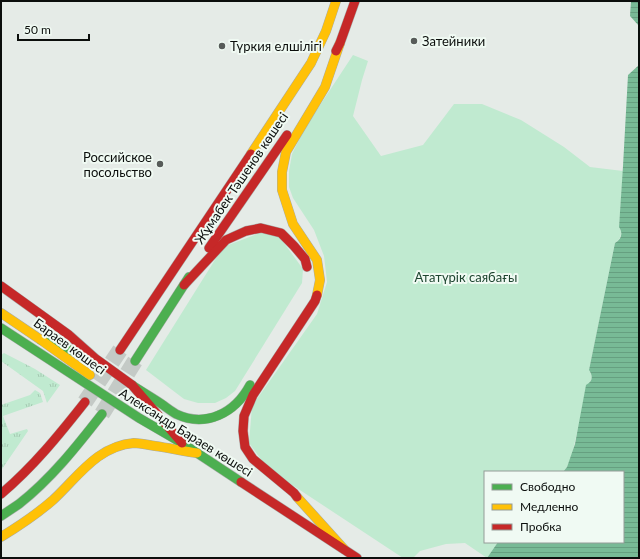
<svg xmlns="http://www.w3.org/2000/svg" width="640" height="559" font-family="Lato,sans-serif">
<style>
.grass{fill:url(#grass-tufts)}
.park{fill:#c0ead0}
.water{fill:url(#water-rules)}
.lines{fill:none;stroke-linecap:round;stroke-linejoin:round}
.primary-tunnel{stroke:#c4cac6;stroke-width:16;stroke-dasharray:16 8;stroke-linecap:butt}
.fast-casing{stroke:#a7aba8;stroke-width:10}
.slow-casing{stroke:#a7aba8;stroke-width:10}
.jam-casing{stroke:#a7aba8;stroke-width:10}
.fast{stroke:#4caf50;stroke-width:9}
.slow{stroke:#ffc107;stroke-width:9}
.jam{stroke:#c62828;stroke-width:9}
.poi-dot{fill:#575b59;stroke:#f0faf3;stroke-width:1.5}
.labels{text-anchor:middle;stroke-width:4;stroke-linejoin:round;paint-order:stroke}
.poi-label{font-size:13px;fill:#0b0e0c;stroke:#f0faf3;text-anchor:start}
.street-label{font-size:13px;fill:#0b0e0c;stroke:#f0faf3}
.park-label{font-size:13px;fill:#1e4530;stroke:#f0faf3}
</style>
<defs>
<pattern id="grass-tufts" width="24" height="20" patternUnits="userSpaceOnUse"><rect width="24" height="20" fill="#c0ead0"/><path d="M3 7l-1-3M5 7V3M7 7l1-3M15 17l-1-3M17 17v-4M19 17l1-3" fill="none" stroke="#a4c8b1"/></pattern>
<pattern id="water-rules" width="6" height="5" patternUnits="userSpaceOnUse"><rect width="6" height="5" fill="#78ba96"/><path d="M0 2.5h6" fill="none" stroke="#669f80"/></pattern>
</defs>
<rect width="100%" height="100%" fill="#e5ebe7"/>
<g class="grass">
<polygon points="4,353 35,369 60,385 47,403 43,391 1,361 1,355"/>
<polygon points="35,390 40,393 43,402 3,416 10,434 27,429 28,431 2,469 1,466 1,405 30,395"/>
</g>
<g class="park">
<path d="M 353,55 L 368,61 L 362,80 L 353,116 L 381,156 L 423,145 L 454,104 L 482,104 L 521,120 L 564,147 L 590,167 L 623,171 L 619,227 C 623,233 621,239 615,243 L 589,370 C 592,375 593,378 589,383 L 572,454 L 567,467 L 563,472 L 485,472 L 485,542 L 498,542 L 487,558 L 465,543 L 446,544 L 420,551 L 413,558 L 403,558 L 268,469 L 249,443 L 252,406 L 317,314 L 327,282 L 324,256 L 314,230 L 293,198 L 289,187 L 289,171 L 292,154 L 305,128 Z"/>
<polygon points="273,228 303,269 302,283 235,391 226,398 215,403 198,403 184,399 146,370 223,247"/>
</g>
<g class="water">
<polygon points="631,1 639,1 639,26 630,16"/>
<path d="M 639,65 L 639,558 L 487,558 L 498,542 L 623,542 L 623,472 L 563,472 L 567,467 L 575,444 L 586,385 C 593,381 593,376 589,370 L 615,243 C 622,239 623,233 619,227 L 623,166 L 628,75 Z"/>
</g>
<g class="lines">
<g class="primary-tunnel">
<polyline points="85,402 120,350"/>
<polyline points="102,414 135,361"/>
</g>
<g class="fast-casing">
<g id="fast">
<polyline points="1,328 139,418 182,443 241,482"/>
<polyline points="41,340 89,357"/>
<polyline points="135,361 189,277"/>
<path d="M 132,385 C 142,392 153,398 163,405 C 167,408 171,411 176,414 C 206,428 235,413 250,385"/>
<path d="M 1,516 C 7,512 13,508 19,504 C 51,479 77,446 102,414"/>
</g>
</g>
<g class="slow-casing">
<g id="slow">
<polyline points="251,154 311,63 326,31 336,1"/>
<polyline points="317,295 320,280 317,260 293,224 282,190 282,172 286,152 325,87 340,43"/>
<polyline points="1,313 41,340 90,375"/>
<polyline points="297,497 344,549"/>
<path d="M 1,537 C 19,526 37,514 53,500 C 78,477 97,446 134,443 C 140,443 148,445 155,446 C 169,448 183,451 197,453"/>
</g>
</g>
<g class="jam-casing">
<g id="jam">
<polyline points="336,51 340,43 355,1"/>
<polyline points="209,248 287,135"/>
<polyline points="184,285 226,240 246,231 261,228 281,233 294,246 305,259 307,267"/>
<polyline points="1,286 69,335 96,359 132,385 182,443"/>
<polyline points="120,350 251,154"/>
<polyline points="241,482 357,558"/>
<path d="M 1,494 C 33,467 59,435 85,402"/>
<polyline points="297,497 294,493 253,459 245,447 243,431 244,416 253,395 315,301 317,295"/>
</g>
</g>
<use href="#fast" class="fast"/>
<use href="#slow" class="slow"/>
<use href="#jam" class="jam"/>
</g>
<g class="poi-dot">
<circle cx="414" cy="41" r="4"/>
<circle cx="222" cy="46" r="4"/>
<circle cx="160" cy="164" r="4"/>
</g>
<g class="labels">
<g class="poi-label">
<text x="422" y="46">Затейники</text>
<text x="230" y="51">Түркия елшілігі</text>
<text x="152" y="162" text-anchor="end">Российское<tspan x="152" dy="15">посольство</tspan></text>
</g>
<g class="street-label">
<text transform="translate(241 178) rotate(-56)" y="5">Жұмабек Тәшенов көшесі</text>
<text transform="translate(70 346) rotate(36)" y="5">Бараев көшесі</text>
<text transform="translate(186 432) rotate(32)" y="5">Александр Бараев көшесі</text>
</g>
<g class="park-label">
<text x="466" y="282">Ататүрік саябағы</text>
</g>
</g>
<rect width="640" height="559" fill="none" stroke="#0b0e0c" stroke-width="4"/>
<rect x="484" y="471" width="140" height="72" fill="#f0faf3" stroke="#949c97"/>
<rect x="492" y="484" width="20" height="6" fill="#4caf50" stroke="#949c97"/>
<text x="520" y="491" font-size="12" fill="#0b0e0c">Свободно</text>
<rect x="492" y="504" width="20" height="6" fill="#ffc107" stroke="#949c97"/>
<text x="520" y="511" font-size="12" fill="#0b0e0c">Медленно</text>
<rect x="492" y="524" width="20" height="6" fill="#c62828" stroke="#949c97"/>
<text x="520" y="531" font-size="12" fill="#0b0e0c">Пробка</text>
<path d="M18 34v6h71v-6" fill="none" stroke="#0b0e0c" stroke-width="2"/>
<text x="24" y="34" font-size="12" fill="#0b0e0c" stroke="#f0faf3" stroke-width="3" paint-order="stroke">50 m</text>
</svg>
